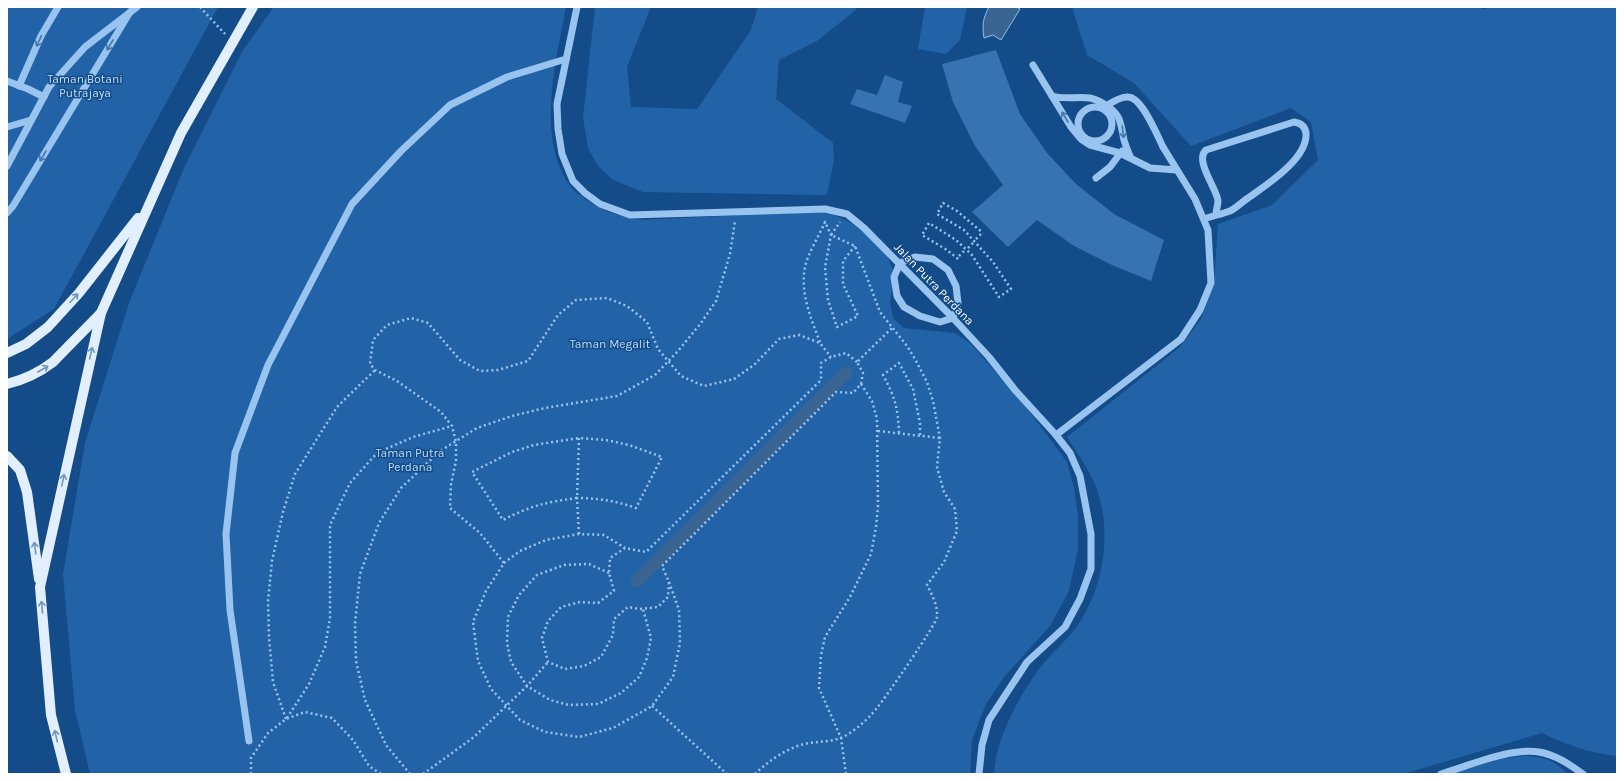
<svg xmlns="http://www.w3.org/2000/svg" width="1624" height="781" font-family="Karla,sans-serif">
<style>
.green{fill:#2263a7}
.water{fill:#3a6491;stroke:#8bc0f3}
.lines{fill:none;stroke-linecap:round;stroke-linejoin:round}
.canal{stroke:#3a6491;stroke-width:13}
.building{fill:#3773b1}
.path{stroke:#99c4f0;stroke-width:2.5;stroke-dasharray:2 3;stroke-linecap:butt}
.minor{stroke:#99c4f0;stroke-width:7}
.major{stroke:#e2efff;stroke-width:10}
.minor-bridge{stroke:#99c4f0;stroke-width:7}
.oneway{stroke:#4276ac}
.oneway2{stroke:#7095be}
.labels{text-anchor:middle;stroke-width:3;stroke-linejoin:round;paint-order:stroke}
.park-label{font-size:12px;fill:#bfddfb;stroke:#134c88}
.street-label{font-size:12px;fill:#fff;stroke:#134c88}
</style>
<rect width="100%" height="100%" fill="#134c88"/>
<g class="green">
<polygon points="7,7 218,7 54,309 7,339"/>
<path d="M 274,7 L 566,7 C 556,61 535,139 571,187 C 573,190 577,193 580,195 C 598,210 618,216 641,220 L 807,212 L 832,214 L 848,221 L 869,236 L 887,255 L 892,268 L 893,282 L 890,302 L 893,318 L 904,328 L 955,333 L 971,344 L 1027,408 L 1067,462 L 1074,488 L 1078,516 L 1078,549 L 1069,591 L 1050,626 L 1004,677 L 986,704 L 972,740 L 970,774 L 90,774 L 75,710 L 63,574 L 85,443 L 129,303 L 184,168 L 243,50 Z"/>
<polygon points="595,7 651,7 627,67 631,107 697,109 751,30 758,7 856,7 857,9 817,41 779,60 776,99 833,143 834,160 827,195 643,192 613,180 598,166 588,148 583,118"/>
<polygon points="925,7 967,7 960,40 946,54 918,49"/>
<path d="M 1072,7 L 1479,7 L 1483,9 L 1496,7 L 1617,7 L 1617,756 C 1590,753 1567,745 1542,733 L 1403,774 L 994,774 C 995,741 1019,696 1039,669 C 1050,654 1066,642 1077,626 C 1103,589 1111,539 1099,496 C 1093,474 1079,456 1067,437 L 1180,347 L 1201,319 L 1214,282 L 1218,224 L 1272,205 L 1318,160 L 1311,122 L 1291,108 L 1191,146 L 1134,83 L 1087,55 Z"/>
<path d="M 1524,756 C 1545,757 1552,759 1568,774 L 1449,774 L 1502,759 Z"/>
</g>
<path class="water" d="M 989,7 L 1016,7 L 1020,9 L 1001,40 L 993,35 L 984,38 C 982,25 983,18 989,7 Z"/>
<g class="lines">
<polyline class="canal" points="637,581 846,373"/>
</g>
<g class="building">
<polygon points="996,50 1020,114 1047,153 1076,184 1114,214 1164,240 1151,281 1112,265 1074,246 1037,220 1008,247 972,212 1003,185 975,146 953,102 942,64"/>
<polygon points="885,75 903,82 898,102 912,106 905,123 850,104 857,89 877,95"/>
</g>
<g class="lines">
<g class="path">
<polyline points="200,7 225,34"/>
<polyline points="976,239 981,234"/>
<polyline points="968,248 973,243"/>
<polyline points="959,256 964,251"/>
<polyline points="958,259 947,250 922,235 929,223 956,240 972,255 999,297 1011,289 993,262 964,230 937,214 943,203 957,211 983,233"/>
<path d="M 820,342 C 811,319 800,293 805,267 C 808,253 819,236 825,222 L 831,235 L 825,267 L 828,300 L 837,327 L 858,316 L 843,284 L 843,261 L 855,246"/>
<polyline points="857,362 846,353 831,357 821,363 821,380 646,552 625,548 610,558 609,573 614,591 598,603 580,602 561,607 548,621 542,638 548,662 565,669 584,666 601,657 613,635 614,619 628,607 640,609 658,607 668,597 669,582 662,566 836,392 853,393 861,384 863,373 857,362 892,328"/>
<polyline points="878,431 940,438"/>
<path d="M 899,433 C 898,407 895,398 883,375 L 899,363 L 913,389 L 920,423 L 920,435"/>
<path d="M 579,438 L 577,498 C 546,502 530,506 503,520 L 472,472 L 512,452 L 534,445 Z"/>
<path d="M 579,534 L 577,498 C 598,498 616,501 636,508 L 662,457 L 629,445 L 606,440 L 579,438"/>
<polyline points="504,563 520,551 546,540 579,534 604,535 625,548"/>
<polyline points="609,573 589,564 564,565 537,575 519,595 508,617 507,643 511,662 527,686 550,700 569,705 598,704 621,693 639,677 647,658 651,638 643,609"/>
<polyline points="669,582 679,610 680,643 673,677 652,706 613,728 579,737 545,732 520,720 491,689 478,661 473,622 486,591 504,563 480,533 450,508 451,484 456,461 456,442 452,426 441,412 397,381 375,370 370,364 373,340 387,325 411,318 428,323 460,360 480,371 498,370 528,361 558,315 576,300 607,298 627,306 647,322 658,349 681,376 704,386 734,379 754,365 779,339 799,335 820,343 831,357"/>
<polyline points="652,706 727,774"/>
<polyline points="287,718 309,684 325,647 330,618 330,525 350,483 377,453 413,437 452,426"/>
<polyline points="286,719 273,682 269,637 268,601 272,561 283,512 295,474 337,407 375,370"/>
<polyline points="251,774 251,758 268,733 286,719 305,712 332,718 353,740 369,766 381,774"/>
<polyline points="410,774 386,745 365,700 356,661 355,624 360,574 379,523 401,488 440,451 477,428 512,416 545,408 617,396 655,375 678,351 701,323 716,301 730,254 735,221"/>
<polyline points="423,774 474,737 527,686 548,662"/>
<path d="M 755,774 C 768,761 791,745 810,743 C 822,741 833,742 845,736 C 857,729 868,719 877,708 C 885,698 936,625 937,617 C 938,606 932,594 927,585 L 944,562 L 957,531 L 955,509 L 944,492 L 937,467 L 940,438 L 933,401 L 927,382 L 915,359 L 907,346 L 880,312 L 855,246 L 831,235 L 840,222"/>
<polyline points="846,774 841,738 819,688 821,655 825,637 850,597 871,554 876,527 878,506 877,419 872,401 861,384"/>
</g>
<g class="minor">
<polyline points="577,7 557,104 558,129 562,154 573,181 585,193 600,204 630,215 825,209 847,214 864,228 953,318 989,357 1015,390 1056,435 1070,453 1080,476 1091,534 1091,569 1080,599 1065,627 1027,662 989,720 982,745 979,774"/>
<polyline points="1033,65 1052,96"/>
<polyline points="7,81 28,89 44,97"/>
<polyline points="19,86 41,36 58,7"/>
<circle cx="1095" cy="124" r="17"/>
<polyline points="7,127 31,120"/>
<path d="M 1131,158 C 1128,152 1126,146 1124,140 C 1120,122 1122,115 1104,104 C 1099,101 1095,99 1090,98 C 1077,96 1066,100 1052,96 L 1071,127 L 1081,139 L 1090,145 L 1120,153 L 1150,168 L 1176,170"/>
<polyline points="7,166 49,87 85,47 137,7"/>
<polyline points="1096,178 1110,167 1122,151"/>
<polyline points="7,213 13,206 130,12"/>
<path d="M 1204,219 C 1212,216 1222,214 1230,211 C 1236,208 1242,202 1248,198 C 1266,185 1308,159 1306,133 C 1305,126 1301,123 1294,122 L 1206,150 C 1194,160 1217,189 1218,201 C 1218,205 1216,210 1216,214"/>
<polygon points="915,257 933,259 948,270 956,286 958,303 953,318 940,322 920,316 904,307 897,296 894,277 900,263"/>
<polyline points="1056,435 1181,339 1200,310 1211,283 1208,230 1195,199 1163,147"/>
<polyline points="249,741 230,610 226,534 235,453 268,365 352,204 401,151 450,105 507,77 566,59"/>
<path d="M 1441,774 C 1468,766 1512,747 1539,752 C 1556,755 1569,764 1583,774"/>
</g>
<g class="major">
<polyline points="7,353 26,344 48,327 79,293 138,218"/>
<path d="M 7,384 C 23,380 40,372 53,362 L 101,313"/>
<polyline points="7,456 20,470 27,492 39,579"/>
<polyline points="66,774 51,715 40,587 101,313 181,133 253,7"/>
</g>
<path class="minor-bridge" d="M 1103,108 C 1109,104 1120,96 1128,97 C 1142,97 1157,135 1163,147"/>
</g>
<defs><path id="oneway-shaft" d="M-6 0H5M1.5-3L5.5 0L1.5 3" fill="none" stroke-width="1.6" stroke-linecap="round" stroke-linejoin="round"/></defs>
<g class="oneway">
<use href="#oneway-shaft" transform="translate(39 41) rotate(115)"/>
<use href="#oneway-shaft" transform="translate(110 45) rotate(121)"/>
<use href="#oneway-shaft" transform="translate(1065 117) rotate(-121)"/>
<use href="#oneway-shaft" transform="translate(1123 132) rotate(83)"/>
<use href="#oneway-shaft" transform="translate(43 156) rotate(121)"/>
</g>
<g class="oneway2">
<use href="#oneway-shaft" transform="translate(74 298) rotate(-48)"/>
<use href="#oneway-shaft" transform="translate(91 353) rotate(-77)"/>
<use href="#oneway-shaft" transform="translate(43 369) rotate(-30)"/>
<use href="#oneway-shaft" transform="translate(63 480) rotate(-78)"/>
<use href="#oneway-shaft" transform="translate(35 548) rotate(-98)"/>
<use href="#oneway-shaft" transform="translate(42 607) rotate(-95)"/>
<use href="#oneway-shaft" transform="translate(56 736) rotate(-103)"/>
</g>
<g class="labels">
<g class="park-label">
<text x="85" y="83">Taman Botani<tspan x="85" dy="14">Putrajaya</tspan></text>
<text x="610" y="348">Taman Megalit</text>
<text x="410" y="457">Taman Putra<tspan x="410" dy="14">Perdana</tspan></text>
</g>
<g class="street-label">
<text transform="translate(934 284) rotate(46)" y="4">Jalan Putra Perdana</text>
</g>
</g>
<rect width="1624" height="781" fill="none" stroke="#ffffff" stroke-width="16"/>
</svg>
